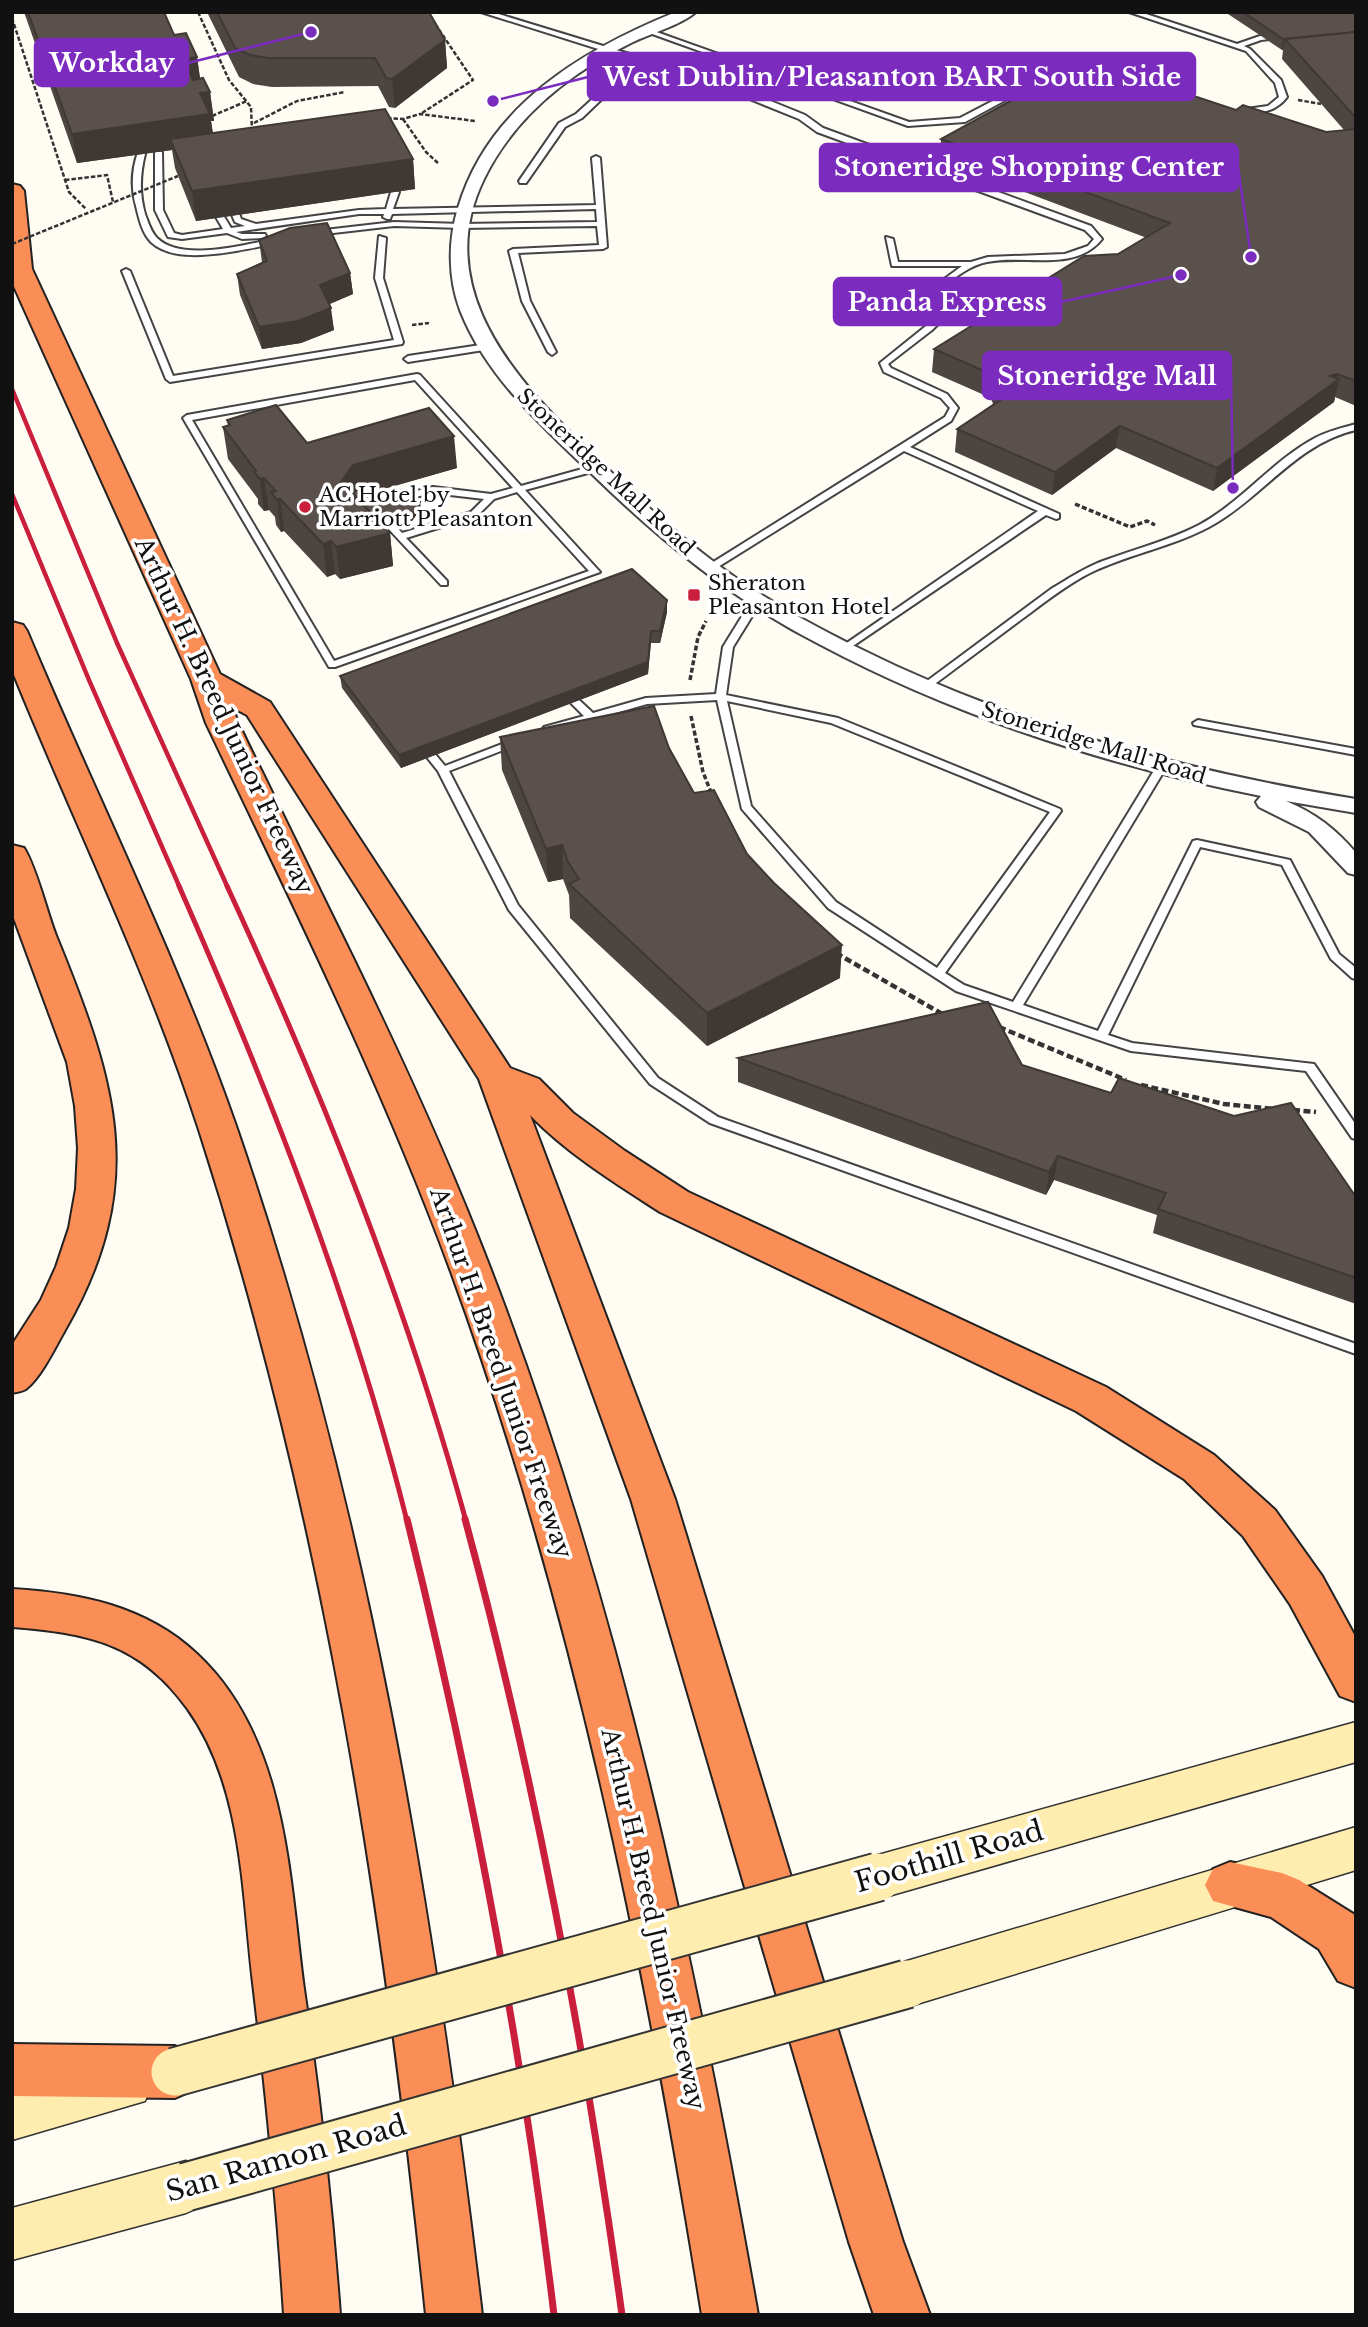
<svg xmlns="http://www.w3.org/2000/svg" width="1368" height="2327" font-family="'Libre Baskerville',serif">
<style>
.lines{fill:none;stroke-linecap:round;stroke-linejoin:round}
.service-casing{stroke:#444;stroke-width:4}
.minor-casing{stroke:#444;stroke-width:4}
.secondary-casing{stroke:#333;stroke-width:3}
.motorway-casing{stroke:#222;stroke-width:4}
.path-far2{stroke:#333;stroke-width:2.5;stroke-dasharray:4.5 2;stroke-linecap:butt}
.path-far1{stroke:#333;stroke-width:3.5;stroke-dasharray:5 2.5;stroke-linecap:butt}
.path{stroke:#333;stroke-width:4.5;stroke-dasharray:7 3.5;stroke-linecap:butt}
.service{fill:#fff;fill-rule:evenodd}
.minor{fill:#fff;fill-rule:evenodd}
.secondary{fill:#ffecaf;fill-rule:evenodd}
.motorway{fill:#fb8d56;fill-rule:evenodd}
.rail-far2{stroke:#ca1f3c;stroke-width:4.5}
.rail-far1{stroke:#ca1f3c;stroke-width:5}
.rail{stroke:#ca1f3c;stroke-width:7}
.secondary-bridge-casing{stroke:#333;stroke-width:51;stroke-linecap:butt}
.path-bridge{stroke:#333;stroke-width:2.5;stroke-dasharray:4.5 2;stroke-linecap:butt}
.secondary-bridge{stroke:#ffecaf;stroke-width:47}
.wall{fill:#4d4541}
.shaded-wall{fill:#3f3835}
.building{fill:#5a504c;stroke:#3f3835;stroke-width:2}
.poi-dot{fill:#ca1f3c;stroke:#fff;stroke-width:2.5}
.labels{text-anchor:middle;stroke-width:7;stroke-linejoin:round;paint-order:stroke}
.far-street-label{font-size:21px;fill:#111;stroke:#fff}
.far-poi-label{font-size:21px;fill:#111;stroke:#fff;text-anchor:start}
.street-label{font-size:24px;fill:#111;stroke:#fff}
.near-street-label{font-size:28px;fill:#111;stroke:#fff}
.leader{fill:none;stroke:#7b2cbf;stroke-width:2.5}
.callout-dot{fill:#7b2cbf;stroke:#fff;stroke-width:2.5}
.callout{fill:#7b2cbf;stroke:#7b2cbf;stroke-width:2.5}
.callout-label{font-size:26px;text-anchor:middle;font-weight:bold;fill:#fff}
</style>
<rect width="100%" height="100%" fill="#fffcf4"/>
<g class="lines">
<g class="service-casing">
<g id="service">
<path d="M 481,12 L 492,12 L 731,85 L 805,115 L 823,128 L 1091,226 L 1102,239 C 1075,273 1024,254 987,262 C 971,265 957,276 944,286 L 945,317 L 932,330 L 888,364 L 891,368 L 947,394 L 958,408 L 951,421 L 910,447 L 1059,514 L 1059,518 L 1056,519 L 1046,515 L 844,652 L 839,649 L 841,647 L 1038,511 L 904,451 L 713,570 L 707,570 L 707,566 L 945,417 L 950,408 L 941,398 L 884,372 L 880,363 L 926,326 L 938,315 L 936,285 L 962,266 L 892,266 L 886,237 L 893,239 L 898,262 L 971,262 L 988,257 L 1065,254 L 1088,246 L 1094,239 L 1085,230 L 817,132 L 799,119 L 725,89 Z"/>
<path d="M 1129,12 L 1140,12 L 1237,44 L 1260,36 L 1280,36 L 1280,38 L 1261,40 L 1244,46 L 1250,49 L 1281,80 L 1287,97 C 1276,112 1257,115 1239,114 L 1239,110 L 1268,106 L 1279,97 L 1275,83 L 1246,51 Z"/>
<polygon points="644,29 648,29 909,122 960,118 1060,66 1088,66 1092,68 1088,70 1063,69 965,122 908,126 644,31"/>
<polygon points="598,94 605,96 582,118 565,127 526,183 520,183 519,181 559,123 576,114"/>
<polygon points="155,150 162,152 163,210 174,233 182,235 223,229 216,217 220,215 223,215 231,228 245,226 235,222 232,215 236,213 239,213 241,219 256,224 359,210 386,209 391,192 395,190 399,192 393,209 596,205 592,158 596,156 600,158 607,247 603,249 518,253 530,301 556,352 552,355 548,352 522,301 509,251 513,249 599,245 597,226 462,228 394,226 316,235 312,233 316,231 394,222 462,224 597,222 596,209 392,214 390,219 387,219 383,217 384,214 359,214 236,232 242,234 265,234 266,236 262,238 242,239 227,233 182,239 168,237 155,210"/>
<path d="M 138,152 L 145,154 C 140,174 139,193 145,214 C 148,222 151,232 157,238 C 181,262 244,245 274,239 L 278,241 C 266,247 249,248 236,251 C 211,255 171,261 151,242 C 142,233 139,218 136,206 C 131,189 132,169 138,152 Z"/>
<polygon points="379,236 386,238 383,278 403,342 402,344 170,382 166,379 122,271 126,269 130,271 173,376 394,340 375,278"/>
<polygon points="487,344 490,345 490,349 408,362 404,359 408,356"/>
<path d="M 417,374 L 420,375 L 521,486 L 593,466 L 599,466 L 599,470 L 525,490 L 600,572 L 335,667 L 329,667 L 183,418 L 187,415 ZM 415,380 L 513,488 L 491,494 L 433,487 L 396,496 L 383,510 L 385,525 L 441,585 L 447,585 L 447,581 L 406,538 L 477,516 L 494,499 L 517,492 L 589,571 L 334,661 L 192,420 ZM 433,493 L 484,499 L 471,512 L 402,533 L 393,523 L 393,510 L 402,500 Z"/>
<path d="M 1356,424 L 1356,430 C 1298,443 1265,494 1216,523 C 1177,546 1132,553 1092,572 C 1067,584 1044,603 1022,619 C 990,643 959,666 928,689 L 924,690 L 919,687 L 1051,589 C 1068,579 1084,568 1103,561 C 1135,549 1168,541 1199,525 C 1242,502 1272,461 1315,438 C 1328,431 1342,428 1356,424 Z"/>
<path d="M 757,597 L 762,600 L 733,647 L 726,695 L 838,718 L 1060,809 L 1061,811 L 945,973 L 964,985 L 1013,1002 L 1158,764 L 1162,763 L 1167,766 L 1023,1005 L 1098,1031 L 1193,841 L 1197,840 L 1290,860 L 1339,954 L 1356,968 L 1356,979 L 1352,978 L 1331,959 L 1282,865 L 1200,847 L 1108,1035 L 1132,1043 L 1314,1064 L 1356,1125 L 1356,1139 L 1352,1138 L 1306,1071 L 1131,1051 L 956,991 L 828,908 L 742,809 L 717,700 L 647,704 L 598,718 L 598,722 L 589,721 L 548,732 L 543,729 L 544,727 L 584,716 L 570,702 L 575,699 L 579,700 L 593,713 L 646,698 L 716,694 L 723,647 L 752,600 ZM 727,701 L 831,723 L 1050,812 L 937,968 L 836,902 L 751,806 Z"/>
<polygon points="1198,720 1356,749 1356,755 1194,725 1193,723"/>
<polygon points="515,739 519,740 519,744 449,771 518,905 658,1078 718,1117 1356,1344 1356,1354 710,1123 650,1084 509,910 438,771 426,756 431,753 435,754 445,766"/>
</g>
</g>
<g class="minor-casing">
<path id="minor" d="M 676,12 L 696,12 C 679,26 651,33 631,43 C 570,73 514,117 484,179 C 436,277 500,362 567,429 C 615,476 664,525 718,565 C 773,606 834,637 896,666 C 1043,733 1197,773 1356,799 L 1356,813 L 1286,801 C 1315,813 1336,829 1356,853 L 1356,875 L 1348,873 L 1309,832 L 1259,807 L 1256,802 L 1261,796 C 1108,766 957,717 819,644 C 733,600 662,542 593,475 C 543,427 486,377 460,310 C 448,278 448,240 458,208 C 488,106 582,50 676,12 Z"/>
</g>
<g class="secondary-casing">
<g id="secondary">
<polygon points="1356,1722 1356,1762 878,1899 861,1892 855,1877 861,1862 878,1855"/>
<polygon points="1356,1827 1356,1870 907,2007 890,2000 883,1984 890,1968 907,1961"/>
<polygon points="127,2059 145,2067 152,2084 145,2101 12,2140 12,2090"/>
<polygon points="186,2161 204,2169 212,2187 204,2205 186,2213 12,2260 12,2208"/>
</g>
</g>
<g class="motorway-casing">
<g id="motorway">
<path d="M 12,184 L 20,186 L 24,191 L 32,269 L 220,674 L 270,702 L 510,1068 L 539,1079 L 573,1113 L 625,1151 L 688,1192 L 1106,1387 L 1214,1455 L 1275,1510 L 1322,1576 L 1356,1638 L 1356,1702 L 1340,1696 L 1290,1604 L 1243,1536 L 1184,1479 L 1076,1411 L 660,1212 C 615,1183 568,1154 530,1115 L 675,1499 L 903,2242 L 930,2315 L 874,2315 L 849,2242 L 631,1499 L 479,1079 L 247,715 L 232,707 C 242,734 256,759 268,784 C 288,825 308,866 328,907 C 386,1024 442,1143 489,1265 C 620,1603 695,1959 758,2315 L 702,2315 C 645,1960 574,1607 450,1269 C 381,1082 292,903 206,723 L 191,679 L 12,282 Z"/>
<path d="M 12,622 L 23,625 L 27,631 C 96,796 177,957 236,1126 C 369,1511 434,1912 482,2315 L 426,2315 C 384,1908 325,1520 199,1130 C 148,972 74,823 12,670 Z"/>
<path d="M 12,845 L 24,848 C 37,869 47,913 57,938 C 116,1083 149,1184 65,1330 C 56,1346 41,1377 27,1388 C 24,1391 17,1392 12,1393 L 12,1345 L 41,1300 L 56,1267 L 69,1228 L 76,1189 L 78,1148 L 75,1106 L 67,1062 L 12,913 Z"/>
<path d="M 12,1589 C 80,1593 146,1606 197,1654 C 287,1738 289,1876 304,1989 C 320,2097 332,2206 340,2315 L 284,2315 C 277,2204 266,2093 253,1983 C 242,1892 243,1785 187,1708 C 140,1643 88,1633 12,1627 Z"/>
<polygon points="1230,1862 1282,1873 1299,1880 1355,1915 1356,1988 1338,1981 1319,1949 1271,1917 1213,1901 1205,1885 1213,1869"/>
<polygon points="12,2044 175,2046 193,2054 201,2072 193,2090 175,2098 12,2096"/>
</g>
</g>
<g class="path-far2">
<polyline points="198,12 229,80 251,107 252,130"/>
<polyline points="12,18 69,192 86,209"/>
<polyline points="1298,100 1321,104"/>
<polyline points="422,113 473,80 427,12"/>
<polyline points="212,116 247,101"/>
<polyline points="387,118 403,119 420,114 475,121"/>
<polyline points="403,119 426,152 439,164"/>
<polyline points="254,123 297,101 345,92"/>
<polyline points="65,180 107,175 113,202"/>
<polyline points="412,325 429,323"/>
</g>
<g class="path-far1">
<polyline points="1075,504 1130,527 1147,521 1155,525"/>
<polyline points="690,680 698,637 706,621"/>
<polyline points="691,716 703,772 712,795"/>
</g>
<g class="path">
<polyline points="836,953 944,1015"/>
<polyline points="999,1027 1126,1080"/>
<polyline points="1141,1085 1224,1104 1274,1109"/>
<polyline points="1293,1110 1316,1112"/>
</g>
<use href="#service" class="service"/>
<use href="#minor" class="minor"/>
<use href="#secondary" class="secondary"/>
<use href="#motorway" class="motorway"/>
<g class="rail-far2">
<polyline points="12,389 117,643 228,888"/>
<polyline points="12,494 89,680 180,888"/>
</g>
<g class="rail-far1">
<path d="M 179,886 C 270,1093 352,1302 407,1521"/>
<path d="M 227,886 C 322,1092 406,1302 466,1521"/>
</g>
<g class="rail">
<path d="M 407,1519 C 472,1781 522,2047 554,2315"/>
<path d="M 465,1519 C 536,1781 585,2046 622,2315"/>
</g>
<g class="secondary-bridge-casing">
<g id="secondary-bridge">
<polyline points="175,2072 878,1877"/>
<polyline points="186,2187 907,1984"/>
</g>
</g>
<polyline class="path-bridge" points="12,244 178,176"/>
<use href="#secondary-bridge" class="secondary-bridge"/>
</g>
<g class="wall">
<polygon points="24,12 164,12 174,35 197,57 200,79 210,92 214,121 211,121 213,133 413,159 415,189 196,221 175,168 172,150 77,163"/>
<polygon points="207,12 429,12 445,40 447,68 395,108 389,107 378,86 272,87 253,84 239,77"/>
<polygon points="1225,12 1356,12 1356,406 1335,397 1334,402 1213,491 1116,448 1052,495 955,452 957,429 993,404 991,398 932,372 934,349 1118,254 1147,238 940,160 941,139 1236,110 1326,132 1344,130 1282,59 1283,50 1282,50"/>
<polygon points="259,240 350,273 353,294 329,304 334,330 301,343 262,349 240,295 237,274 262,262"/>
<polygon points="227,420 307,443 457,468 369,493 421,508 410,524 376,519 390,533 393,566 340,579 335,574 327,577 284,531 281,532 276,525 275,517 269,510 264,511 258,504 258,499 228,459 223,427 228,426"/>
<polygon points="667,600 667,612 660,643 651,643 648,674 401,768 342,688 340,676"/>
<polygon points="500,737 669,748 694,793 747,854 840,978 707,1046 570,918 569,895 563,879 548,882 502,770"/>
<polygon points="738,1058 1022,1065 1356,1197 1356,1304 1153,1233 1157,1215 1054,1180 1046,1195 738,1082"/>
</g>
<g class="shaded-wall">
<polygon points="1283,39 1285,39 1283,50 1282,50"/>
<polygon points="445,40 447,68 395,108 392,79"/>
<polygon points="197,57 201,85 188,87 184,59"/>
<polygon points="210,92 214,121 211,121 214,144 170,139 172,150 77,163 72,134 200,93"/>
<polygon points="413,159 415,189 196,221 192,191"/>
<polygon points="350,273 353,294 323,307 320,285"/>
<polygon points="331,308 334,330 301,343 262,349 259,327"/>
<polygon points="1337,374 1335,382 1339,379 1334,402 1213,491 1217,468 1330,376"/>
<polygon points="1120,426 1116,448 1052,495 1055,472"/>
<polygon points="454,436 457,468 356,497 341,482 353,465"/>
<polygon points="264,478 269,510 264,511 260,479"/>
<polygon points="280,499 284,531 281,532 277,500"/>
<polygon points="420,502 421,508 410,524 409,518"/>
<polygon points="390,533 393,566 340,579 336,547"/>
<polygon points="331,541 335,574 327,577 323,544"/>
<polygon points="667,600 667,612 660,643 660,631"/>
<polygon points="651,631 648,674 401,768 399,755"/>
<polygon points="562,845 563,879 548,882 546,849"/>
<polygon points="842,945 840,978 707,1046 707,1013"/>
<polygon points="1058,1156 1054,1180 1046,1195 1049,1172"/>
</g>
<g class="building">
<polygon points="28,12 164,12 174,35 186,33 197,57 184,59 193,80 203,78 210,92 200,93 210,114 72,134"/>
<polygon points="217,12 429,12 445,40 392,79 386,78 375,58 268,58 250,55 235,48"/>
<polygon points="1243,12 1356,12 1356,32 1283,39"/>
<polygon points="1356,32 1356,118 1285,39"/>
<polygon points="1085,60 1236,110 1243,105 1326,132 1356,129 1356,381 1337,374 1330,376 1339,379 1217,468 1120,426 1055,472 957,429 1002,399 993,375 934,349 1084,256 1118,254 1170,223 941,139"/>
<polygon points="385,109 413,159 192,191 170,139"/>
<polygon points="327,223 350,273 320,285 331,308 298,321 259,327 237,274 267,261 259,240 290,228"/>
<polygon points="276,405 307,443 429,408 454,436 353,465 341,482 390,533 336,547 331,541 323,544 280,499 277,500 271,492 276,491 264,478 260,479 254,472 256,471 223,427 230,425 227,420"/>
<polygon points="355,491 420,502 409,518 370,512 353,494"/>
<polygon points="632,569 667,600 660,631 651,631 648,662 399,755 340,676"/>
<polygon points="654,706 669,748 694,793 714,790 747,854 774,883 842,945 707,1013 569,884 579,879 568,862 562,845 546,849 500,737"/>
<polygon points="988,1002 1022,1065 1111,1093 1119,1078 1234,1116 1291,1103 1356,1197 1356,1278 1158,1209 1166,1193 1058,1156 1049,1172 738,1058"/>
</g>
<g class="poi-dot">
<circle cx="305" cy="507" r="7"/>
<rect x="687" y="588" width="14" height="14" rx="3.5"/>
</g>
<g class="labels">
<g class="far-street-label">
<text transform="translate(606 472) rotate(43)" y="7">Stoneridge Mall Road</text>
<text transform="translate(1094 743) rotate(17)" y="7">Stoneridge Mall Road</text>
</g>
<g class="far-poi-label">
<text x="319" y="502">AC Hotel by<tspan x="319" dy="24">Marriott Pleasanton</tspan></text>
<text x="708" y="590">Sheraton<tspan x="708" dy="24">Pleasanton Hotel</tspan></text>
</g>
<g class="street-label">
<text transform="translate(224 716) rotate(65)" y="8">Arthur H. Breed Junior Freeway</text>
<text transform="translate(501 1373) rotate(71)" y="8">Arthur H. Breed Junior Freeway</text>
<text transform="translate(653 1919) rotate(77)" y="8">Arthur H. Breed Junior Freeway</text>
</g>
<g class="near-street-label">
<text transform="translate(949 1856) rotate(-16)" y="10">Foothill Road</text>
<text transform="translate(286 2158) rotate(-16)" y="10">San Ramon Road</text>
</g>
</g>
<path class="leader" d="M311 32L188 63M493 101L588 77M1251 257L1238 167M1181 275L1061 302M1233 488L1231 376"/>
<g class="callout-dot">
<circle cx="311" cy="32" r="7"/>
<circle cx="493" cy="101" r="7"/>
<circle cx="1251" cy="257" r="7"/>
<circle cx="1181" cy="275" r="7"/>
<circle cx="1233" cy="488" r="7"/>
</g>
<g class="callout">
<rect x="35" y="39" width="153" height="47" rx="7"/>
<rect x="588" y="53" width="607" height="47" rx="7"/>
<rect x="820" y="144" width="418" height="47" rx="7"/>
<rect x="834" y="278" width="227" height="47" rx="7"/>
<rect x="983" y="352" width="248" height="47" rx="7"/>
</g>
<g class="callout-label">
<text x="112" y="72">Workday</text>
<text x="892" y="86">West Dublin/Pleasanton BART South Side</text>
<text x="1029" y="176">Stoneridge Shopping Center</text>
<text x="947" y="311">Panda Express</text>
<text x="1107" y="385">Stoneridge Mall</text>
</g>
<rect width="1368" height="2327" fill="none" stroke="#111111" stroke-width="28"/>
</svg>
